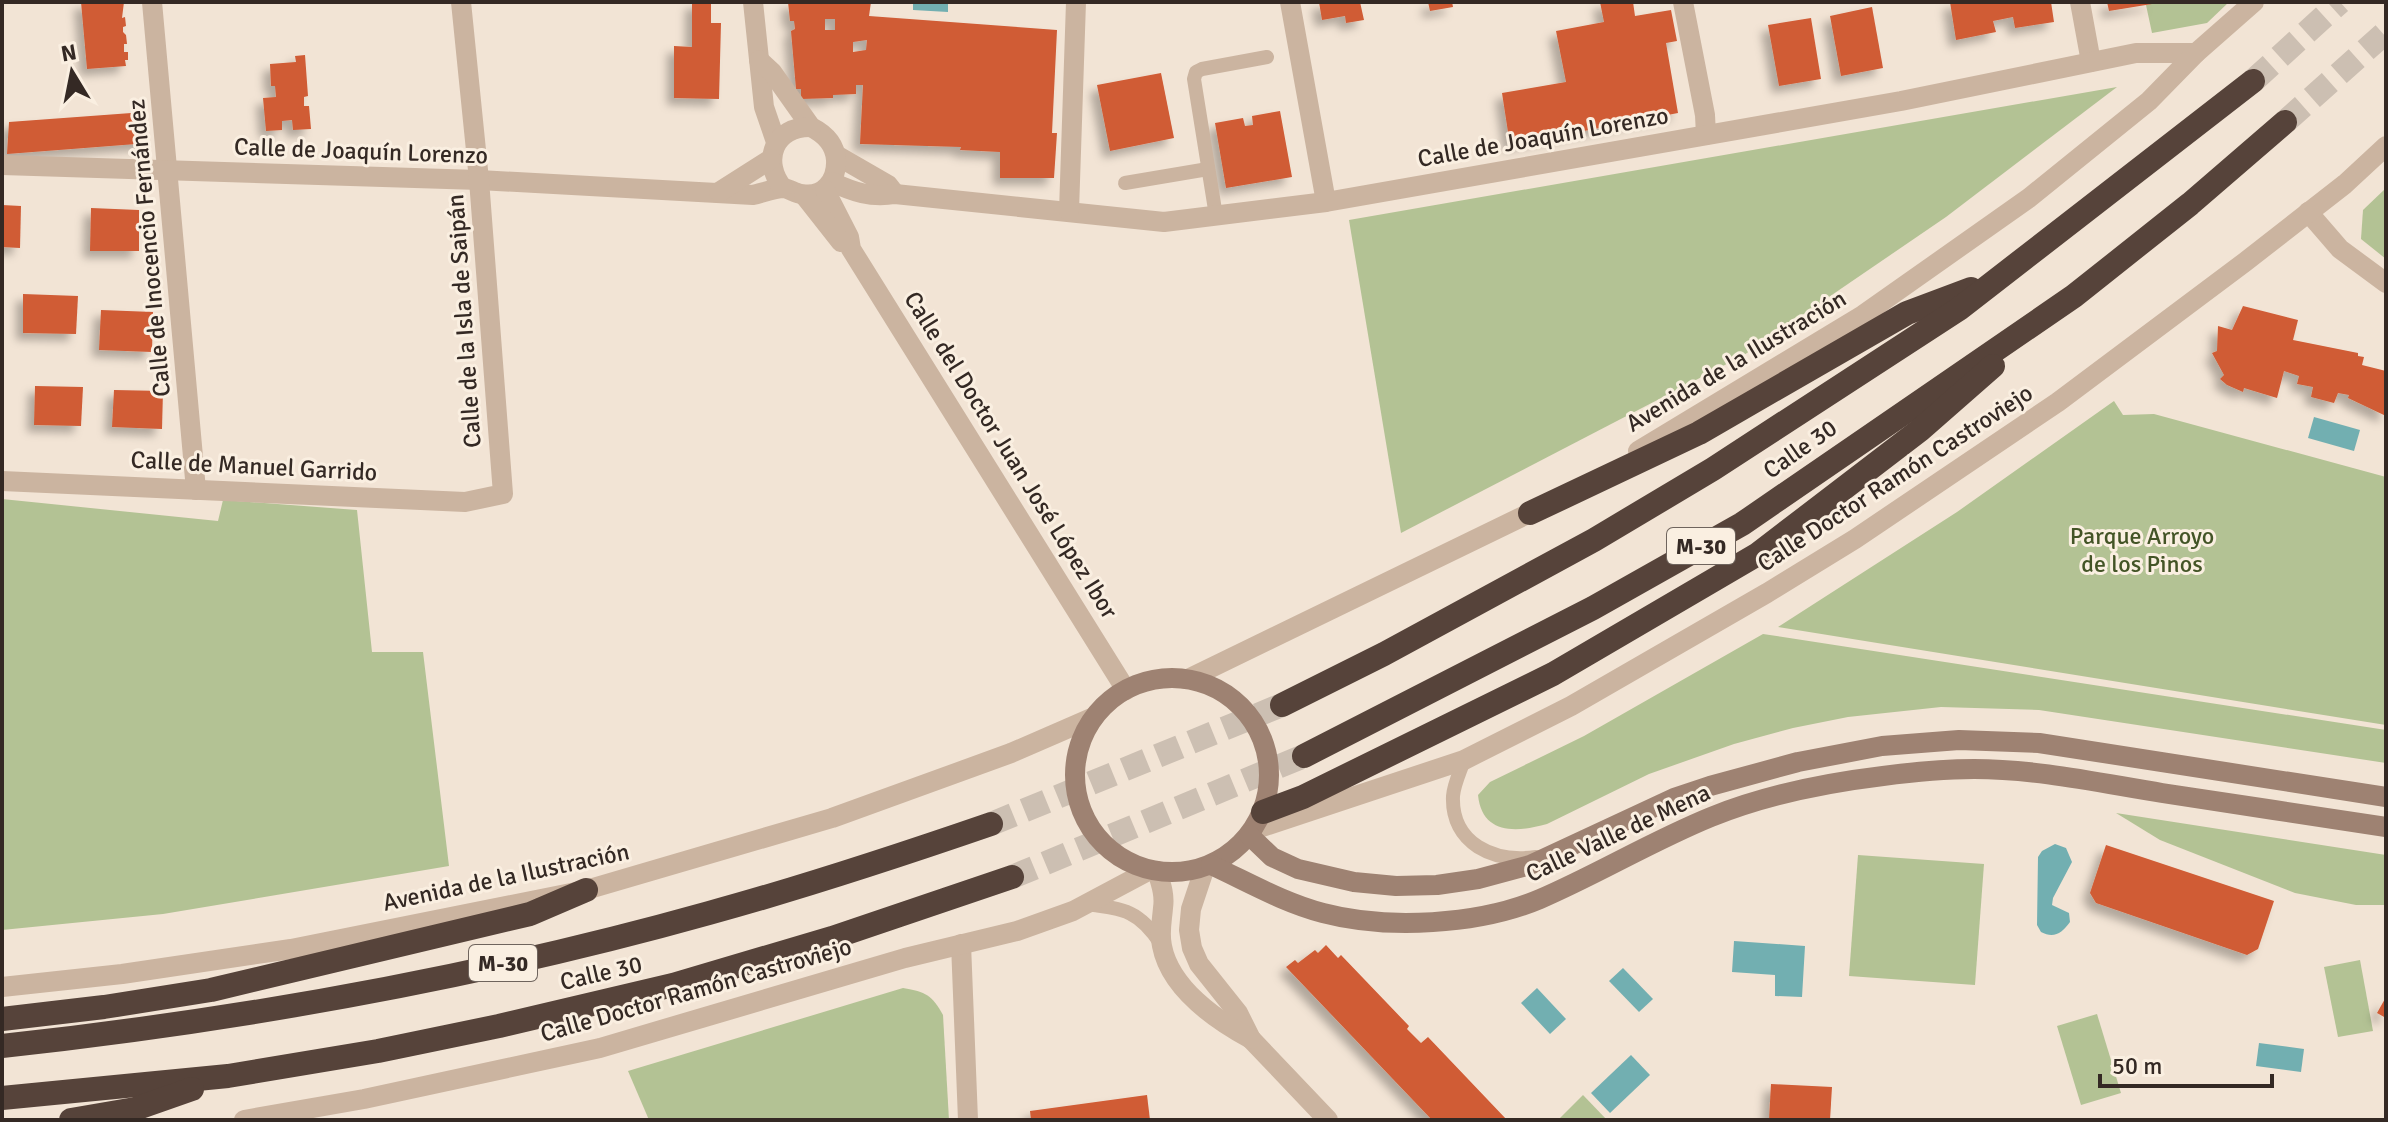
<svg xmlns="http://www.w3.org/2000/svg" width="2388" height="1122" font-family="Signika,sans-serif">
<style>
.green{fill:#b3c294}
.water{fill:#72afb1}
.building{fill:#d05b35;fill-rule:evenodd;filter:url(#shadow)}
.lines{fill:none;stroke-linecap:round;stroke-linejoin:round}
.highway-tunnel{stroke:#ccbfb2;stroke-width:24;stroke-dasharray:24 12;stroke-linecap:butt}
.lane{stroke:#cbb4a0;stroke-width:14}
.street{stroke:#cbb4a0;stroke-width:20}
.secondary{stroke:#9e8272;stroke-width:20}
.highway{stroke:#56433a;stroke-width:24}
.labels{text-anchor:middle;stroke-width:6;stroke-linejoin:round;paint-order:stroke}
.shield{fill:#faefe1;stroke:#6f645d;stroke-width:2}
.shield-label{font-size:22px;font-weight:bold;fill:#342924}
.street-label{font-size:24px;fill:#342924;stroke:#faefe1}
.park-label{font-size:24px;fill:#435426;stroke:#faefe1}
</style>
<defs>
<filter id="shadow"><feDropShadow dx="-7" dy="7" stdDeviation="4" flood-color="#0004"/></filter>
</defs>
<rect width="100%" height="100%" fill="#f2e4d5"/>
<g class="green">
<polygon points="2157,2 2229,2 2207,23 2152,33 2146,5"/>
<polygon points="2117,87 1946,217 1744,355 1401,533 1349,220"/>
<polygon points="2386,188 2386,259 2361,239 2363,210"/>
<polygon points="2114,401 2123,415 2154,414 2386,477 2386,725 1778,627 1957,512"/>
<polygon points="2,499 218,521 223,500 357,510 372,652 423,652 449,866 163,914 2,930"/>
<path d="M 1763,634 L 2386,730 L 2386,763 L 2039,710 L 1941,707 L 1848,717 L 1793,728 L 1734,744 L 1649,774 L 1547,824 C 1515,833 1482,834 1478,795 L 1490,782 L 1584,736 Z"/>
<polygon points="2116,813 2386,855 2386,905 2356,905 2295,893 2160,840"/>
<polygon points="1858,855 1984,864 1975,985 1849,976"/>
<polygon points="2360,960 2373,1031 2338,1037 2324,967"/>
<path d="M 903,988 C 926,992 932,995 943,1015 L 949,1120 L 649,1120 L 628,1071 Z"/>
<polygon points="2097,1014 2121,1093 2081,1105 2057,1026"/>
<polygon points="1583,1095 1607,1120 1558,1120"/>
</g>
<g class="water">
<polygon points="913,2 948,2 948,12 913,10"/>
<polygon points="2314,417 2360,430 2354,451 2308,438"/>
<path d="M 2055,844 L 2066,848 L 2072,862 L 2053,898 L 2052,905 L 2069,913 L 2070,922 C 2062,933 2054,939 2041,932 L 2037,925 L 2038,857 L 2042,851 Z"/>
<polygon points="1734,941 1805,946 1802,997 1775,996 1775,975 1732,972"/>
<polygon points="1623,968 1653,999 1639,1012 1609,981"/>
<polygon points="1537,988 1566,1019 1550,1034 1521,1003"/>
<polygon points="2259,1043 2304,1049 2301,1072 2256,1066"/>
<polygon points="1631,1055 1650,1075 1610,1113 1591,1093"/>
</g>
<g class="building">
<polygon points="81,2 124,2 122,18 125,17 126,26 123,27 123,32 126,35 127,44 124,44 124,52 128,52 128,60 125,60 126,66 87,69"/>
<polygon points="692,2 711,2 711,23 721,23 719,99 674,98 674,46 692,47"/>
<path d="M 788,2 L 871,2 L 869,16 L 1057,30 L 1052,133 L 1057,133 L 1054,178 L 1000,178 L 1000,152 L 960,150 L 961,147 L 860,144 L 863,85 L 856,85 L 856,94 L 833,95 L 833,98 L 801,99 L 801,89 L 796,89 L 791,31 L 795,29 L 794,21 L 790,21 ZM 825,19 L 835,19 L 835,30 L 825,30 ZM 867,40 L 866,50 L 853,52 L 853,42 Z"/>
<polygon points="1319,2 1360,2 1364,20 1346,23 1345,16 1322,20"/>
<polygon points="1428,2 1452,2 1453,7 1430,11"/>
<polygon points="1600,2 1633,2 1635,16 1671,10 1677,41 1666,43 1678,113 1510,145 1502,93 1566,82 1556,31 1604,22"/>
<polygon points="1950,2 2051,2 2054,22 2015,28 2013,17 1993,21 1996,32 1956,40"/>
<polygon points="2107,2 2152,2 2152,4 2109,11"/>
<polygon points="1872,7 1883,68 1841,76 1830,16"/>
<polygon points="1811,18 1821,79 1779,86 1768,25"/>
<polygon points="305,55 308,96 304,97 304,106 309,106 311,129 293,130 292,120 282,121 282,130 266,131 263,98 276,97 275,86 271,86 270,64 296,62 295,56"/>
<polygon points="1161,73 1174,138 1110,151 1097,85"/>
<polygon points="1280,111 1292,177 1226,188 1215,123 1243,118 1245,126 1253,125 1252,116"/>
<polygon points="145,112 149,143 7,154 9,122"/>
<polygon points="2,205 21,206 20,248 2,247"/>
<polygon points="91,208 139,210 139,251 90,251"/>
<polygon points="23,294 78,296 76,334 23,333"/>
<polygon points="2243,306 2298,320 2293,340 2358,353 2358,356 2364,357 2362,365 2386,371 2386,416 2348,398 2349,395 2338,393 2334,403 2311,397 2313,387 2297,384 2299,376 2284,371 2277,398 2244,388 2243,392 2227,385 2220,379 2224,375 2212,353 2217,351 2218,326 2232,330"/>
<polygon points="101,310 153,312 152,352 99,350"/>
<polygon points="35,386 83,387 81,426 34,425"/>
<polygon points="114,390 163,391 162,429 112,427"/>
<polygon points="2106,845 2274,901 2258,949 2247,955 2096,903 2090,893"/>
<polygon points="1326,945 1338,958 1341,955 1409,1026 1407,1029 1421,1043 1428,1037 1507,1120 1432,1120 1286,967 1295,960 1298,963 1315,950 1318,953"/>
<polygon points="2386,997 2386,1018 2377,1013"/>
<polygon points="1771,1084 1832,1087 1830,1120 1769,1120"/>
<polygon points="1147,1095 1150,1120 1031,1120 1030,1111"/>
</g>
<g class="lines">
<g class="highway-tunnel">
<polyline points="2253,81 2340,2"/>
<polyline points="2285,122 2386,32"/>
<polyline points="991,824 1282,705"/>
<polyline points="1012,877 1304,756"/>
</g>
<g class="lane">
<polyline points="1125,183 1208,169"/>
<polyline points="1216,216 1194,79 1196,72 1202,69 1267,57"/>
<path d="M 1464,760 C 1460,772 1454,784 1453,796 C 1451,844 1494,863 1536,857"/>
<path d="M 1085,904 C 1124,909 1139,910 1161,944"/>
</g>
<g class="street">
<polyline points="152,2 196,490"/>
<polyline points="753,2 764,107 776,142"/>
<polyline points="1290,2 1326,202"/>
<polyline points="1683,2 1705,115 1706,135"/>
<polyline points="2080,2 2091,62"/>
<polyline points="836,155 888,185 895,194"/>
<path d="M 2,165 L 479,180 L 753,195 C 762,193 775,188 784,188 C 790,189 796,194 802,194 C 824,198 837,180 836,160 C 835,144 825,134 811,127 L 772,72 L 759,60"/>
<path d="M 832,182 C 853,192 871,198 895,194 L 1164,222 L 1326,202 L 1901,101 L 2136,53 L 2196,53"/>
<path d="M 783,188 C 761,161 774,126 811,127"/>
<polyline points="825,190 849,237 851,249 1126,690"/>
<polyline points="719,192 771,159"/>
<polyline points="804,195 841,242"/>
<polyline points="1069,211 1076,2"/>
<polyline points="2308,212 2340,249 2386,283"/>
<polyline points="1638,451 1863,315 2029,198 2149,101 2196,53 2254,2"/>
<polyline points="2,481 465,502 503,494 479,180 461,2"/>
<polyline points="1188,679 1542,507"/>
<polyline points="1253,830 1464,760 1571,706 1767,593 1855,539 2058,402 2245,262 2345,184 2386,146"/>
<polyline points="1205,867 1191,909 1189,930 1192,948 1199,964 1238,1013 1251,1039 1328,1120"/>
<path d="M 1157,871 C 1161,884 1165,895 1163,908 C 1162,921 1159,933 1162,946 C 1170,988 1216,1020 1251,1039"/>
<polyline points="961,944 968,1120"/>
<polyline points="2,987 122,974 291,949 586,890 832,818 1011,753 1094,717"/>
<polyline points="244,1120 364,1099 600,1048 905,958 1017,931 1073,911 1150,870"/>
</g>
<g class="secondary">
<circle cx="1172" cy="775" r="97"/>
<polyline points="1249,835 1272,857 1298,869 1354,882 1396,886 1437,885 1478,879 1530,865 1674,798 1710,786 1798,762 1882,746 1959,740 2039,743 2386,797"/>
<path d="M 1211,865 C 1248,882 1284,903 1323,913 C 1387,930 1479,925 1540,899 C 1598,874 1652,841 1711,817 C 1765,795 1825,783 1883,776 C 1913,772 1944,769 1974,769 C 2037,769 2100,783 2162,793 C 2237,804 2311,816 2386,827"/>
</g>
<g class="highway">
<polyline points="1530,513 1699,433 1907,313 1971,289"/>
<polyline points="1282,705 1384,654 1594,540 1713,469 1959,309 2253,81"/>
<polyline points="1304,756 1593,608 1742,524 2074,296 2190,204 2285,122"/>
<polyline points="1263,812 1303,797 1553,674 1758,554 1920,430 1993,366"/>
<polyline points="2,1019 104,1007 211,990 530,914 586,890"/>
<path d="M 2,1046 C 240,1020 477,978 709,913 C 804,887 898,856 991,824"/>
<polyline points="2,1098 228,1076 378,1051 499,1026 673,985 832,938 1012,877"/>
<polyline points="71,1120 135,1109 192,1089"/>
</g>
</g>
<g class="labels">
<g class="shield">
<rect x="1667" y="528" width="68" height="36" rx="6"/>
<rect x="469" y="945" width="68" height="36" rx="6"/>
</g>
<g class="shield-label">
<text x="1701" y="554">M-30</text>
<text x="503" y="971">M-30</text>
</g>
<g class="street-label">
<text transform="translate(1543 137) rotate(-10)" y="8">Calle de Joaquín Lorenzo</text>
<text transform="translate(361 151) rotate(2)" y="8">Calle de Joaquín Lorenzo</text>
<text transform="translate(149 248) rotate(-95)" y="8">Calle de Inocencio Fernández</text>
<text transform="translate(464 321) rotate(-94)" y="8">Calle de la Isla de Saipán</text>
<text transform="translate(1736 361) rotate(-31)" y="8">Avenida de la Ilustración</text>
<text transform="translate(1800 449) rotate(-35)" y="8">Calle 30</text>
<text transform="translate(1011 455) rotate(58)" y="8">Calle del Doctor Juan José López Ibor</text>
<text transform="translate(254 466) rotate(3)" y="8">Calle de Manuel Garrido</text>
<text transform="translate(1895 478) rotate(-33)" y="8">Calle Doctor Ramón Castroviejo</text>
<text transform="translate(1618 833) rotate(-25)" y="8">Calle Valle de Mena</text>
<text transform="translate(506 877) rotate(-12)" y="8">Avenida de la Ilustración</text>
<text transform="translate(601 973) rotate(-13)" y="8">Calle 30</text>
<text transform="translate(696 990) rotate(-16)" y="8">Calle Doctor Ramón Castroviejo</text>
</g>
<g class="park-label">
<text x="2142" y="544">Parque Arroyo<tspan x="2142" dy="28">de los Pinos</tspan></text>
</g>
</g>
<rect width="2388" height="1122" fill="none" stroke="#342924" stroke-width="8"/>
<g transform="translate(72 72) rotate(350)" stroke="#faefe1" stroke-width="6" paint-order="stroke">
<path d="M0-6L14 30L0 20L-14 30Z" fill="#342924"/>
<text y="-12" font-size="22" font-weight="bold" text-anchor="middle" fill="#342924">N</text>
</g>
<path d="M2100 1074v12h172v-12" fill="none" stroke="#342924" stroke-width="4"/>
<text x="2112" y="1074" font-size="24" fill="#342924" stroke="#faefe1" stroke-width="6" paint-order="stroke">50 m</text>
</svg>
